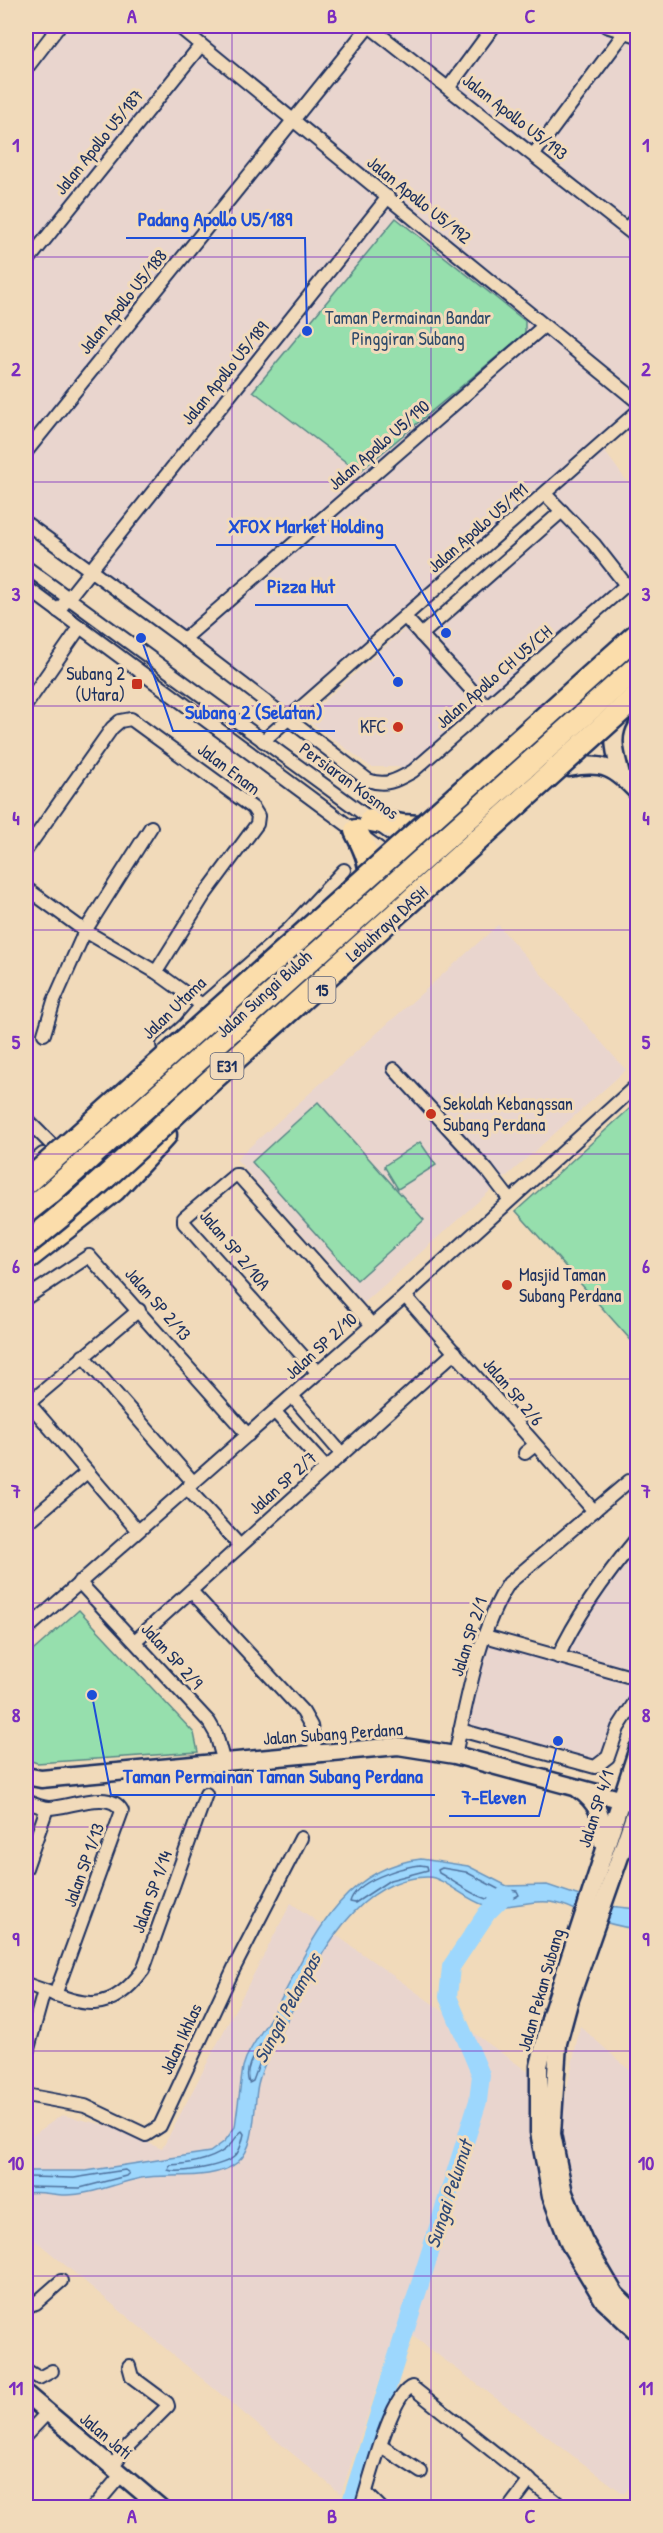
<svg xmlns="http://www.w3.org/2000/svg" width="663" height="2533" font-family="'Patrick Hand',sans-serif">
<style>
.built{fill:#e9d5ce}
.green{fill:#96dfad;stroke:#588786;stroke-width:1.5}
.water{fill:#9dd7fd;stroke:#6994bd;stroke-width:1.5}
.lines{fill:none;stroke-linecap:round;stroke-linejoin:round}
.shore{stroke:#4f729e;stroke-width:1.5}
.river{stroke:#9dd7fd;stroke-width:18}
.street-casing{stroke:#1b2f5e;stroke-width:16}
.secondary-casing{stroke:#1b2f5e;stroke-width:21}
.highway-casing{stroke:#1b2f5e;stroke-width:27}
.street{stroke:#f1daba;stroke-width:12}
.secondary{stroke:#f1daba;stroke-width:16}
.highway{stroke:#fbddab;stroke-width:22}
.highway-bridge-casing{stroke:#1b2f5e;stroke-width:27;stroke-linecap:butt}
.highway-bridge{stroke:#fbddab;stroke-width:22}
.grid{fill:none;stroke:#7b2cbf;stroke-width:1.5;stroke-opacity:0.55}
.poi-dot{fill:#c8321e;stroke:#f1daba;stroke-width:2}
.labels{text-anchor:middle;stroke-width:6;stroke-linejoin:round;paint-order:stroke}
.shield{fill:#f1daba;stroke:#5b627a;stroke-width:1.5}
.shield-label{font-size:16px;font-weight:bold;fill:#1b2f5e}
.street-label{font-size:18px;fill:#1b2f5e;stroke:#f1daba}
.park-label{font-size:18px;fill:#2d496a;stroke:#f1daba}
.poi-label{font-size:18px;fill:#1b2f5e;stroke:#f1daba;text-anchor:end}
.water-label{font-size:20px;font-style:italic;fill:#2e4876;stroke:#f1daba}
.leader{fill:none;stroke:#1d4ed8;stroke-width:2}
.callout-dot{fill:#1d4ed8;stroke:#f1daba;stroke-width:2}
.callout-label{font-size:20px;text-anchor:middle;font-weight:bold;fill:#1d4ed8;stroke:#f1daba;stroke-width:6;stroke-linejoin:round;paint-order:stroke}
.neatline{fill:none;stroke:#7b2cbf;stroke-width:2}
.grid-label{font-size:20px;text-anchor:middle;font-weight:bold;fill:#7b2cbf}
</style>
<rect width="100%" height="100%" fill="#f1daba"/>
<filter id="ink" filterUnits="userSpaceOnUse"><feTurbulence type="fractalNoise" baseFrequency=".0167" numOctaves="2"/><feDisplacementMap in="SourceGraphic" scale="12" xChannelSelector="R" yChannelSelector="G"/><feConvolveMatrix kernelMatrix="1 2 1 2 8 2 1 2 1" color-interpolation-filters="sRGB"/></filter>
<g filter="url(#ink)">
<g class="built">
<polygon points="64,26 637,26 637,405 289,709 26,515 26,73"/>
<polygon points="603,449 637,495 637,566 621,585 412,767 371,767 305,718 406,628 419,641 568,512 551,496"/>
<polygon points="498,925 626,1070 364,1303 236,1159"/>
<polygon points="637,1543 637,1690 615,1726 606,1752 594,1763 466,1727 487,1641 561,1662 571,1636"/>
<polygon points="291,1903 565,2098 580,2026 637,2077 637,2477 624,2494 398,2325 341,2494 30,2236 26,2238 26,2140 62,2115 109,2126 162,2149"/>
</g>
<g class="green">
<polygon points="396,218 525,321 525,333 359,472 253,391"/>
<polygon points="318,1102 424,1220 357,1280 252,1162"/>
<polygon points="637,1102 638,1102 637,1347 516,1211"/>
<polygon points="420,1142 436,1165 398,1189 384,1166"/>
<polygon points="79,1610 194,1733 198,1752 37,1763 26,1759 26,1657"/>
</g>
<path class="water" d="M 421,1859 L 468,1866 L 507,1886 L 547,1885 L 609,1906 L 637,1909 L 637,1929 C 619,1927 602,1922 585,1915 C 576,1910 566,1905 556,1903 C 531,1898 505,1911 484,1905 C 466,1900 443,1877 428,1877 C 356,1876 315,1964 288,2018 C 277,2040 264,2060 258,2084 C 253,2107 257,2145 238,2162 C 214,2182 169,2173 141,2178 C 116,2183 91,2195 66,2195 C 52,2195 42,2191 26,2193 L 26,2171 L 86,2171 L 210,2152 L 225,2141 L 235,2127 L 243,2067 L 246,2058 C 255,2040 267,2024 277,2007 C 311,1944 340,1868 421,1859 Z"/>
<g class="lines">
<g class="shore">
<path d="M 420,1865 L 427,1866 L 428,1870 L 390,1880 L 355,1903 L 350,1902 C 355,1881 401,1867 420,1865 Z"/>
<path d="M 442,1868 L 466,1872 L 498,1889 L 517,1891 L 519,1895 C 491,1913 463,1886 439,1873 L 438,1870 Z"/>
<path d="M 264,2044 L 265,2048 L 253,2081 L 249,2083 C 244,2070 253,2056 260,2045 Z"/>
<path d="M 242,2131 L 244,2134 C 242,2142 241,2150 235,2156 C 225,2166 179,2174 168,2170 L 170,2165 C 189,2164 214,2161 229,2146 C 234,2141 237,2135 242,2131 Z"/>
<polyline points="26,2177 74,2178 125,2170 129,2173 126,2176 80,2188 26,2187"/>
</g>
<polyline class="river" points="349,2508 478,2101 481,2075 448,1997 451,1967 487,1913 505,1895"/>
<g class="street-casing">
<g id="street">
<polyline points="178,26 638,402"/>
<polyline points="369,26 638,238"/>
<polyline points="606,26 638,36"/>
<polyline points="26,69 59,26"/>
<polyline points="449,87 494,26"/>
<polyline points="534,154 625,32"/>
<polyline points="627,229 638,215"/>
<polyline points="26,263 201,45"/>
<polyline points="26,452 369,26"/>
<path d="M 26,523 L 184,639 L 368,780 C 386,787 397,780 413,771 L 626,585 L 594,544 L 545,494"/>
<polyline points="26,567 406,845 426,866 432,886"/>
<polyline points="26,587 404,867 418,882 432,887"/>
<polyline points="58,611 388,197"/>
<polyline points="405,617 487,707"/>
<polyline points="421,635 562,511"/>
<polyline points="184,639 544,326"/>
<polyline points="26,705 80,627"/>
<polyline points="263,741 638,411"/>
<polyline points="26,850 112,728 120,721 131,719 253,808 258,816 257,824 203,897 156,972"/>
<polyline points="26,888 85,931 156,972 202,1005"/>
<polyline points="44,1034 54,1001 85,931 151,827"/>
<polyline points="163,1045 185,1025 202,1005 289,929 344,870"/>
<polyline points="394,1069 487,1170 510,1200"/>
<polyline points="26,1119 53,1146"/>
<polyline points="26,1168 43,1154"/>
<polyline points="405,1296 594,1511"/>
<polyline points="26,1298 89,1256 248,1435"/>
<polyline points="83,1356 193,1482"/>
<polyline points="318,1373 184,1223 184,1218 235,1175 238,1175 372,1325"/>
<polyline points="292,1396 342,1454"/>
<polyline points="26,1400 138,1531"/>
<polyline points="29,1403 139,1310"/>
<polyline points="275,1412 326,1468"/>
<polyline points="525,1453 535,1445"/>
<polyline points="187,1488 240,1546"/>
<polyline points="26,1524 87,1472"/>
<polyline points="79,1582 209,1722 216,1734 224,1763"/>
<polyline points="191,1591 303,1712 311,1726 316,1754"/>
<polyline points="26,1630 405,1296 638,1084"/>
<polyline points="485,1636 638,1679"/>
<polyline points="135,1641 455,1352"/>
<path d="M 558,1657 C 578,1613 607,1574 638,1537"/>
<polyline points="460,1730 595,1767 608,1757 618,1728 638,1697"/>
<path d="M 455,1755 C 467,1701 479,1628 509,1583 L 629,1481 L 638,1481"/>
<path d="M 26,1801 C 33,1804 42,1808 49,1808 C 69,1808 110,1788 122,1811 L 55,1995"/>
<polyline points="26,1868 47,1808"/>
<path d="M 26,1984 C 76,2001 105,2022 143,1970 L 206,1794"/>
<polyline points="26,2056 44,1991"/>
<polyline points="26,2095 85,2106 146,2135 160,2126 234,1968 301,1838"/>
<polyline points="26,2306 36,2303 61,2281"/>
<polyline points="26,2370 39,2378 52,2371"/>
<polyline points="26,2435 47,2413"/>
<polyline points="381,2446 421,2472"/>
<polyline points="112,2467 125,2449 168,2406 167,2403 132,2377 129,2366"/>
<polyline points="366,2493 381,2508"/>
<polyline points="93,2508 121,2475"/>
<path d="M 361,2508 C 369,2484 391,2393 412,2387 L 564,2508"/>
<polyline points="509,2508 530,2480"/>
</g>
</g>
<g class="secondary-casing">
<g id="secondary">
<path d="M 621,718 C 609,738 616,754 621,775"/>
<path d="M 569,768 C 603,761 615,768 638,793"/>
<polyline points="638,1748 551,2015 539,2066 539,2132 551,2196 569,2243 604,2301 638,2333"/>
<polyline points="26,1776 41,1779 398,1746 455,1755 638,1804"/>
<path d="M 578,1789 C 596,1801 606,1820 602,1841"/>
<polyline points="638,1805 570,1999 558,2043 552,2134 564,2193 584,2241 615,2294 638,2316"/>
<polyline points="26,2394 161,2508"/>
</g>
</g>
<g class="highway-casing">
<g id="highway">
<polyline points="592,697 638,645"/>
<polyline points="371,820 402,826 421,827 464,814"/>
<path d="M 349,917 C 373,879 378,873 356,831"/>
<polyline points="26,1259 114,1190 165,1135"/>
</g>
</g>
<use href="#street" class="street"/>
<use href="#secondary" class="secondary"/>
<use href="#highway" class="highway"/>
<g class="highway-bridge-casing">
<g id="highway-bridge">
<polyline points="26,1183 638,634"/>
<polyline points="26,1212 50,1193 638,666"/>
<path d="M 26,1244 C 96,1190 160,1126 226,1067 C 364,944 501,820 638,695"/>
</g>
</g>
<use href="#highway-bridge" class="highway-bridge"/>
</g>
</g>
<path class="grid" d="M 232,26 L 232,2508M 431,26 L 431,2508M 26,257 L 638,257M 26,482 L 638,482M 26,706 L 638,706M 26,930 L 638,930M 26,1154 L 638,1154M 26,1379 L 638,1379M 26,1603 L 638,1603M 26,1827 L 638,1827M 26,2051 L 638,2051M 26,2276 L 638,2276"/>
<g class="poi-dot">
<rect x="131" y="678" width="12" height="12" rx="3"/>
<circle cx="398" cy="727" r="6"/>
<circle cx="431" cy="1114" r="6"/>
<circle cx="507" cy="1285" r="6"/>
</g>
<g class="labels">
<g class="shield">
<rect x="308.5" y="977" width="27" height="26" rx="4.5"/>
<rect x="210.5" y="1053" width="33" height="26" rx="4.5"/>
</g>
<g class="shield-label">
<text x="322" y="996">15</text>
<text x="227" y="1072">E31</text>
</g>
<g class="street-label">
<text transform="translate(515 117) rotate(38)" y="6">Jalan Apollo U5/193</text>
<text transform="translate(99 142) rotate(-51)" y="6">Jalan Apollo U5/187</text>
<text transform="translate(419 200) rotate(39)" y="6">Jalan Apollo U5/192</text>
<text transform="translate(123 302) rotate(-51)" y="6">Jalan Apollo U5/188</text>
<text transform="translate(225 373) rotate(-51)" y="6">Jalan Apollo U5/189</text>
<text transform="translate(379 445) rotate(-41)" y="6">Jalan Apollo U5/190</text>
<text transform="translate(478 528) rotate(-41)" y="6">Jalan Apollo U5/191</text>
<text transform="translate(494 677) rotate(-41)" y="6">Jalan Apollo CH U5/CH</text>
<text transform="translate(229 769) rotate(37)" y="6">Jalan Enam</text>
<text transform="translate(349 781) rotate(36)" y="6">Persiaran Kosmos</text>
<text transform="translate(387 924) rotate(-42)" y="6">Lebuhraya DASH</text>
<text transform="translate(264 994) rotate(-42)" y="6">Jalan Sungai Buloh</text>
<text transform="translate(174 1008) rotate(-44)" y="6">Jalan Utama</text>
<text transform="translate(235 1250) rotate(50)" y="6">Jalan SP 2/10A</text>
<text transform="translate(158 1304) rotate(49)" y="6">Jalan SP 2/13</text>
<text transform="translate(321 1346) rotate(-42)" y="6">Jalan SP 2/10</text>
<text transform="translate(513 1392) rotate(50)" y="6">Jalan SP 2/6</text>
<text transform="translate(283 1483) rotate(-42)" y="6">Jalan SP 2/7</text>
<text transform="translate(469 1637) rotate(-72)" y="6">Jalan SP 2/1</text>
<text transform="translate(172 1656) rotate(48)" y="6">Jalan SP 2/9</text>
<text transform="translate(333 1734) rotate(-4)" y="6">Jalan Subang Perdana</text>
<text transform="translate(596 1809) rotate(-72)" y="6">Jalan SP 4/1</text>
<text transform="translate(84 1865) rotate(-70)" y="6">Jalan SP 1/13</text>
<text transform="translate(152 1892) rotate(-70)" y="6">Jalan SP 1/14</text>
<text transform="translate(541 1990) rotate(-74)" y="6">Jalan Pekan Subang</text>
<text transform="translate(181 2039) rotate(-65)" y="6">Jalan Ikhlas</text>
<text transform="translate(106 2436) rotate(40)" y="6">Jalan Jati</text>
</g>
<g class="park-label">
<text x="408" y="324">Taman Permainan Bandar<tspan x="408" dy="21">Pinggiran Subang</tspan></text>
</g>
<g class="poi-label">
<text x="125" y="680">Subang 2<tspan x="125" dy="21">(Utara)</tspan></text>
<text x="386" y="733">KFC</text>
<text x="443" y="1110" text-anchor="start">Sekolah Kebangssan<tspan x="443" dy="21">Subang Perdana</tspan></text>
<text x="519" y="1281" text-anchor="start">Masjid Taman<tspan x="519" dy="21">Subang Perdana</tspan></text>
</g>
<g class="water-label">
<text transform="translate(287 2008) rotate(-62)" y="7">Sungai Pelampas</text>
<text transform="translate(449 2194) rotate(-72)" y="7">Sungai Pelumut</text>
</g>
</g>
<path class="leader" d="M307 331L305 238H126M446 633L395 545H216M398 682L347 605H255M141 638L173 731H335M92 1695L111 1795H435M558 1741L539 1816H449"/>
<g class="callout-dot">
<circle cx="307" cy="331" r="6"/>
<circle cx="446" cy="633" r="6"/>
<circle cx="398" cy="682" r="6"/>
<circle cx="141" cy="638" r="6"/>
<circle cx="92" cy="1695" r="6"/>
<circle cx="558" cy="1741" r="6"/>
</g>
<g class="callout-label">
<text x="215" y="226">Padang Apollo U5/189</text>
<text x="306" y="533">XFOX Market Holding</text>
<text x="301" y="593">Pizza Hut</text>
<text x="254" y="719">Subang 2 (Selatan)</text>
<text x="273" y="1783">Taman Permainan Taman Subang Perdana</text>
<text x="494" y="1804">7-Eleven</text>
</g>
<rect width="663" height="2533" fill="none" stroke="#f1daba" stroke-width="66"/>
<rect x="33" y="33" width="597" height="2467" class="neatline"/>
<g class="grid-label">
<text x="132" y="23">A</text>
<text x="332" y="23">B</text>
<text x="530" y="23">C</text>
<text x="16" y="152">1</text>
<text x="646" y="152">1</text>
<text x="16" y="376">2</text>
<text x="646" y="376">2</text>
<text x="16" y="601">3</text>
<text x="646" y="601">3</text>
<text x="16" y="825">4</text>
<text x="646" y="825">4</text>
<text x="16" y="1049">5</text>
<text x="646" y="1049">5</text>
<text x="16" y="1273">6</text>
<text x="646" y="1273">6</text>
<text x="16" y="1498">7</text>
<text x="646" y="1498">7</text>
<text x="16" y="1722">8</text>
<text x="646" y="1722">8</text>
<text x="16" y="1946">9</text>
<text x="646" y="1946">9</text>
<text x="16" y="2170">10</text>
<text x="646" y="2170">10</text>
<text x="16" y="2395">11</text>
<text x="646" y="2395">11</text>
<text x="132" y="2523">A</text>
<text x="332" y="2523">B</text>
<text x="530" y="2523">C</text>
</g>
</svg>
